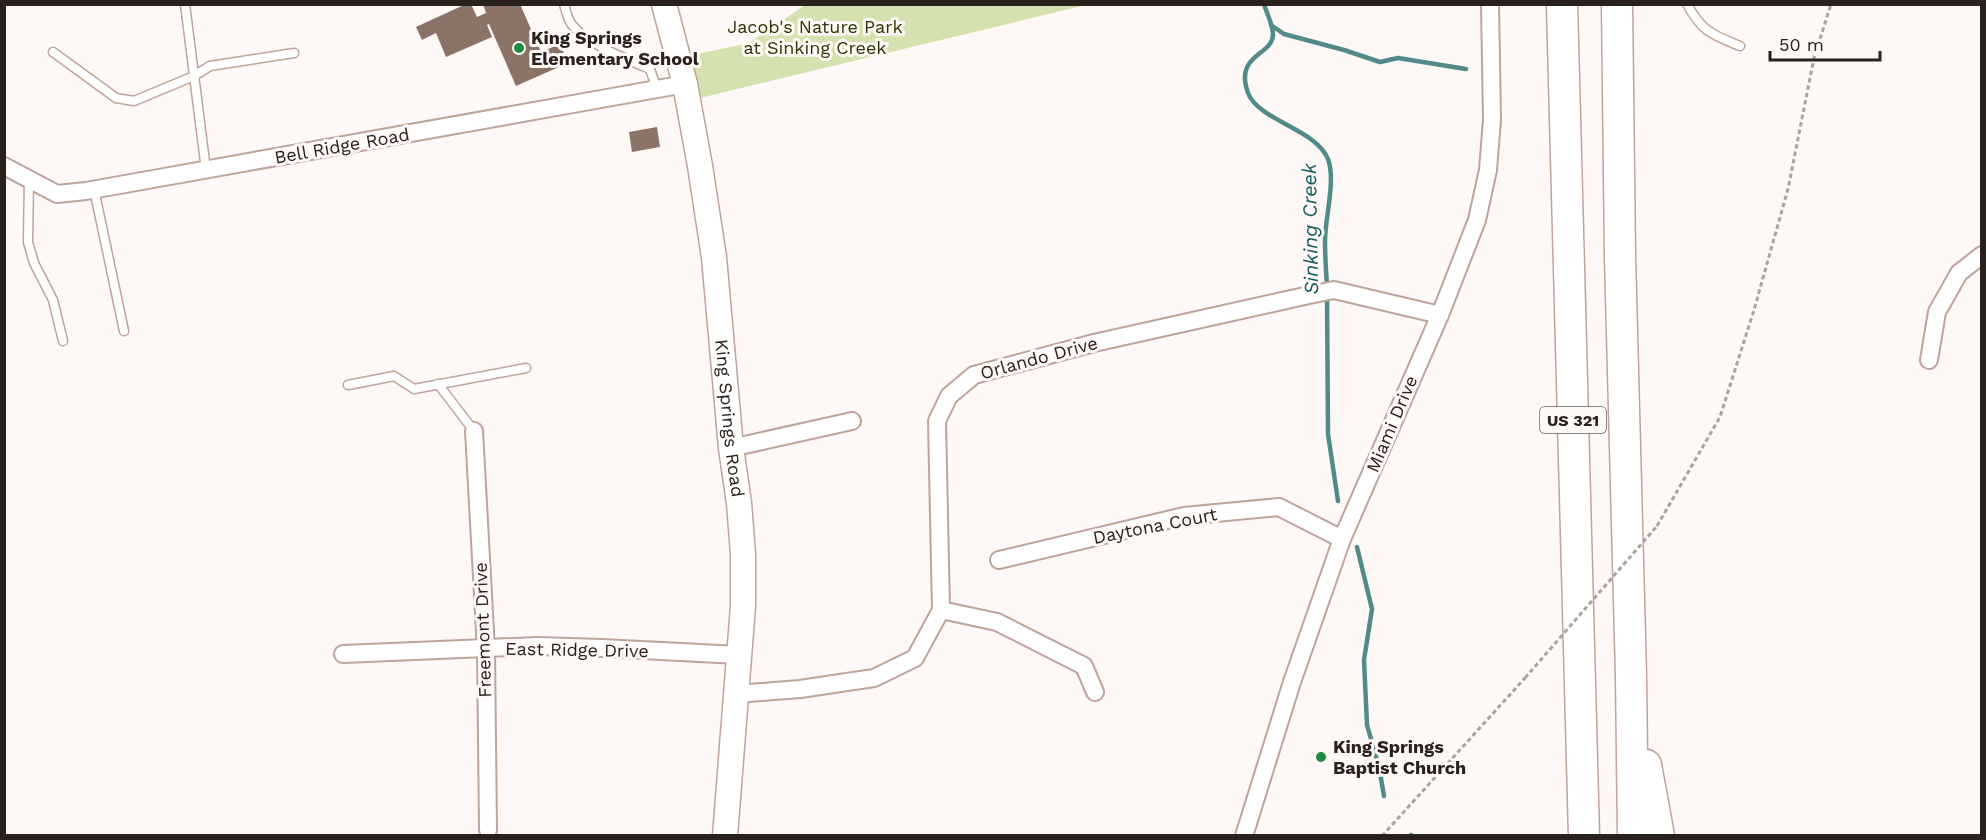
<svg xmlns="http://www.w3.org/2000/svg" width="1986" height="840" font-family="'Work Sans',sans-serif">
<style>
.green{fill:#d6e1b0}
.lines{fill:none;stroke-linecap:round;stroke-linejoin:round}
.stream{stroke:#528a8a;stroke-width:4.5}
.building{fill:#8c7368}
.lane-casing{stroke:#bfa499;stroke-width:11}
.street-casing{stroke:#bfa499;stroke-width:20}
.secondary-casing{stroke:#bfa499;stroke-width:27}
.highway-casing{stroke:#bfa499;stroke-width:33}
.path{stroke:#aba3a0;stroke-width:3;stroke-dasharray:4.5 3;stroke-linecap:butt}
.lane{stroke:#fff;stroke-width:8}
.street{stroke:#fff;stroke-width:16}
.secondary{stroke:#fff;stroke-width:24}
.highway{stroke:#fff;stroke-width:30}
.path-bridge{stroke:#aba3a0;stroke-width:3;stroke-dasharray:4.5 3;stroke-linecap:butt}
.poi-dot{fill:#1c8b43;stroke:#fef8f6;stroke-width:2}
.labels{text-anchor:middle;stroke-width:6;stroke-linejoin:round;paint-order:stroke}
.shield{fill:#fef8f6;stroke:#6a625d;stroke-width:1.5}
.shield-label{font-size:16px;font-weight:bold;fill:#2b211c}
.park-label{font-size:18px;fill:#2d3405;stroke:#fef8f6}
.poi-label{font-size:18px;font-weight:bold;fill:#2b211c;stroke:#fef8f6;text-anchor:start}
.street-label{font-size:18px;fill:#2b211c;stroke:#fef8f6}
.water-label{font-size:20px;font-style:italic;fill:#175e60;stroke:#fef8f6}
</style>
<rect width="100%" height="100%" fill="#fef8f6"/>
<polygon class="green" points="805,5 1086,5 696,99 687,56 749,43"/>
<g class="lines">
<g class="stream">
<path d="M 1264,4 C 1267,14 1273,25 1273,35 C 1272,56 1234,54 1248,93 C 1259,121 1316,129 1328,159 C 1336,181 1325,217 1325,241 C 1325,256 1326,271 1327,286"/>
<polyline points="1271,25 1284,34 1344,50 1380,62 1398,58 1466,69"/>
<polyline points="1327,295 1328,434 1338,501"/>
<polyline points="1357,547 1372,609 1364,660 1367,725 1379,767 1384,796"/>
<polyline points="1411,835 1412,836"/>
</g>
</g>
<g class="building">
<polygon points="466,4 471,4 477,17 486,13 483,4 520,4 541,52 560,44 568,63 516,86 489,24 487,25 492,37 446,57 436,33 422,40 416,27"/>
<polygon points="657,127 660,147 632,152 629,132"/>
</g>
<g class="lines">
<g class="lane-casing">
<g id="lane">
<polyline points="185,4 206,170"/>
<path d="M 564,4 C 566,11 568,21 573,26 C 588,44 628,60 650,69 L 657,90"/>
<path d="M 1687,4 C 1702,32 1713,35 1740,46"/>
<polyline points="53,52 116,98 134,101 194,76 210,66 294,53"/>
<polyline points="29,179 28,242 34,263 53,300 63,341"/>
<polyline points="94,189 124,331"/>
<polyline points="438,384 474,431"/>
<polyline points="348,385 394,376 414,389 526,368"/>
</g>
</g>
<g class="street-casing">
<g id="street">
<polyline points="4,166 57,194 86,191 685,84"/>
<polyline points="1929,360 1937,312 1959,273 1982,255"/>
<polyline points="474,431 486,650 488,830"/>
<polyline points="731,448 852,421"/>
<polyline points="999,560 1184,516 1279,507 1342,539"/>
<polyline points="941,610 997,622 1084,666 1095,692"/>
<polyline points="343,654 537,646 602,648 739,655"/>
<polyline points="736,694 800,689 874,678 915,658 941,610 937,421 949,396 974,375 1094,343 1309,295 1334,290 1440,315"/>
<polyline points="1244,836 1292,682 1342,539 1440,315 1477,220 1488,170 1492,120 1490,4"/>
</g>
</g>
<g class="secondary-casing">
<g id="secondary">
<path id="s1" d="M 664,4 L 685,84 L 700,166 L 714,257 L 731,448 L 739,503 L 743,554 L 743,606 L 725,836"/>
</g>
</g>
<g class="highway-casing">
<g id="highway">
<polyline points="1562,4 1584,836"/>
<polyline points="1617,4 1620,256 1631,676 1633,836"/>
<polyline points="1646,765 1659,836"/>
</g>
</g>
<g class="path">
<polyline points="1657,526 1720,417 1754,310 1788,189 1814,58 1831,4"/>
<polyline points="1382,836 1525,678"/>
</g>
<use href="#lane" class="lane"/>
<use href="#street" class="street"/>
<use href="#secondary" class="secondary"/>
<use href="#highway" class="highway"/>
<polyline class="path-bridge" points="1525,678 1657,526"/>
</g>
<g class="poi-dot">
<circle cx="519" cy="48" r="6"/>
<circle cx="1321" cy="757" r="6"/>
</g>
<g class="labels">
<rect class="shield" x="1540" y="407" width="66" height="26" rx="4.5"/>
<g class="shield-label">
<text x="1573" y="426">US 321</text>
</g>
<g class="park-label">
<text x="815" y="33">Jacob's Nature Park<tspan x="815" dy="21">at Sinking Creek</tspan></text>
</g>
<g class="poi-label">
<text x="531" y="44">King Springs<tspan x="531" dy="21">Elementary School</tspan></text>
<text x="1333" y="753">King Springs<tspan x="1333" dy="21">Baptist Church</tspan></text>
</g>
<g class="street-label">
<text transform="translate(342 146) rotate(-10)" y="6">Bell Ridge Road</text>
<text transform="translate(1039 358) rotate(-15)" y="6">Orlando Drive</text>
<text dy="6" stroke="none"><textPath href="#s1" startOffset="420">King Springs Road</textPath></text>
<text transform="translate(1392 424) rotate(-67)" y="6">Miami Drive</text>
<text transform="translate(1155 526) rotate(-11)" y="6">Daytona Court</text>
<text transform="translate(483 630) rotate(-92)" y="6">Freemont Drive</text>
<text transform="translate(577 650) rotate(1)" y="6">East Ridge Drive</text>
</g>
<g class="water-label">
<text transform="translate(1310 229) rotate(-91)" y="7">Sinking Creek</text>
</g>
</g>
<rect width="1986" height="840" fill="none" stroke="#2b211c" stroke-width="12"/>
<path d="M1770 51v9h110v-9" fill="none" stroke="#2b211c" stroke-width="3"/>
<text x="1779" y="51" font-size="18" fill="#2b211c" stroke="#fef8f6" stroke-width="4.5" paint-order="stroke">50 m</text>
</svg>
